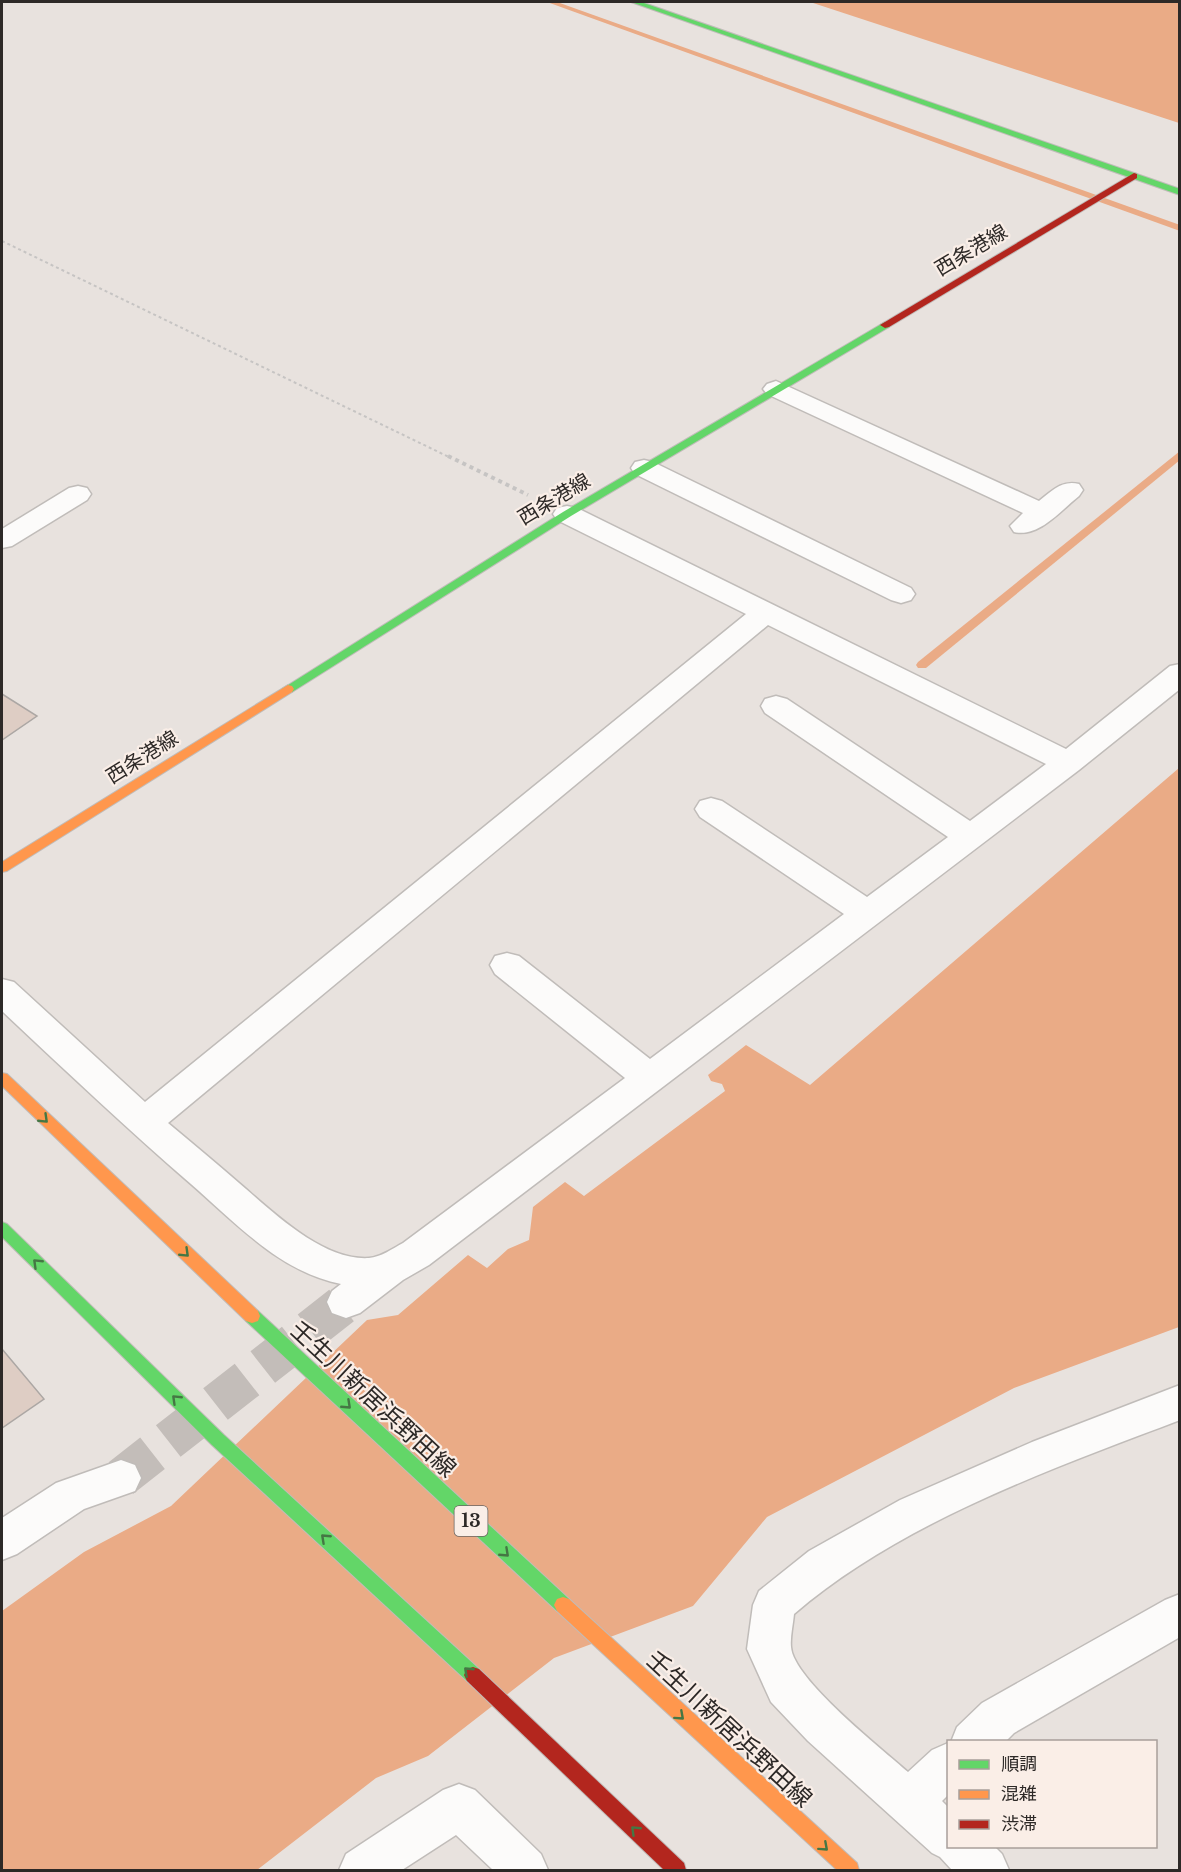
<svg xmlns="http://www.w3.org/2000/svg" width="1181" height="1872" font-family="'Libre Baskerville','Noto Sans JP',serif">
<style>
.water{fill:#eaab86}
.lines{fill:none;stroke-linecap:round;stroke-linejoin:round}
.stream{fill:#eaab86;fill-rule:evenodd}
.building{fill:#decdc4;stroke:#aca7a4;stroke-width:1.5}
.street-tunnel{stroke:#c3bdb9;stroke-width:40;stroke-dasharray:40 20;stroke-linecap:butt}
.street-casing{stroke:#c0bcb9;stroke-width:3}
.fast-casing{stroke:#c0bcb9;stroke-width:2}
.slow-casing{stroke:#c0bcb9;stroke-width:2}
.jam-casing{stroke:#c0bcb9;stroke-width:2}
.path-far1{stroke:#c6c4c3;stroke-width:2;stroke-dasharray:3 3;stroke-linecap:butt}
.path{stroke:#c6c4c3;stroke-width:4;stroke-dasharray:4 4;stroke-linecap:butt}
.street{fill:#fcfbfa;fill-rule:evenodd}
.fast{fill:#63d668;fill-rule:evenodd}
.slow{fill:#ff974d;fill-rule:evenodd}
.jam{fill:#b3261e;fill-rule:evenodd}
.oneway{stroke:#457744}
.labels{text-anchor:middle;stroke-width:4.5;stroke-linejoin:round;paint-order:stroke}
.shield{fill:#faeee7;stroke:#6a6461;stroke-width:1.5}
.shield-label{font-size:18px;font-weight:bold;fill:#2d2927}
.street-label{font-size:20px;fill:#2d2927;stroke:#faeee7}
.near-street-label{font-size:24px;fill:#2d2927;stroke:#faeee7}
</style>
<rect width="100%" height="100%" fill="#e8e2de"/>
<g class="water">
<polygon points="810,2 1179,2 1179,123"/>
<polygon points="1179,768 1179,1327 1014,1388 767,1517 693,1606 554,1658 428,1756 376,1778 257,1870 2,1870 2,1611 84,1552 171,1506 367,1320 398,1315 468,1255 487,1268 508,1249 529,1240 533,1207 565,1182 584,1196 725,1091 722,1084 711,1081 708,1075 746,1045 810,1085"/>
</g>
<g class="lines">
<g class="stream">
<polygon points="547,2 557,2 1180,225 1180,231"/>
<polygon points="1180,451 1180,460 926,668 918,668 916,665 918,662"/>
</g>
</g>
<g class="building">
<polygon points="2,694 37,716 2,740"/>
<polygon points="2,1349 44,1399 2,1428"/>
</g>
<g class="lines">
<polyline class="street-tunnel" points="121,1478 346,1302"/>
<g class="street-casing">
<g id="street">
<path d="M 776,381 L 1039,501 C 1053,490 1062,480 1079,484 L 1083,490 L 1079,496 C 1061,510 1039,538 1014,532 L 1010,526 L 1023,513 L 767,394 L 763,389 L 767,384 Z"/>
<polygon points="644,460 653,462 911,588 915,594 911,600 901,603 891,600 635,474 631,468 635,462"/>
<polygon points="78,486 87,488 91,494 87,500 12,546 2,548 2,529 69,488"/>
<path d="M 567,506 L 577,508 L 1066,749 L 1170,666 L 1180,664 L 1180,689 L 1079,770 L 429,1265 L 403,1280 L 360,1313 L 346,1318 L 332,1313 L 327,1302 L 332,1291 L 341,1284 C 280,1272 236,1223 191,1184 C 126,1128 64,1069 2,1011 L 2,979 L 14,982 L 145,1102 L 746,614 L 557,520 L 553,514 L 557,508 ZM 768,625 L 1046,764 L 970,821 L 787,699 L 776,696 L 765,699 L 761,706 L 765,713 L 948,837 L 867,897 L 722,801 L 711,798 L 700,801 L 695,809 L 700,817 L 844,914 L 650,1059 L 519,956 L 507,953 L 495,956 L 490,965 L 495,974 L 625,1078 L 403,1243 C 392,1249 381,1257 369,1258 C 322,1261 272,1211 239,1183 C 216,1163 192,1143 168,1123 Z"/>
<path d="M 1180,1385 L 1180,1420 C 1049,1470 901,1522 794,1614 C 793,1625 790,1637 791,1647 C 793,1679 882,1749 908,1772 L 932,1750 L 948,1743 L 948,1795 L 942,1801 L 948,1807 L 948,1846 L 994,1846 L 1002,1854 L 1009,1870 L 952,1870 L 940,1857 L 932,1853 L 808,1741 L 771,1702 L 747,1649 L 753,1605 L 759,1591 L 809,1551 L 900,1500 L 1032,1442 Z"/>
<polygon points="121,1460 135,1465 141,1478 135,1491 84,1509 17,1554 2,1560 2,1518 56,1483"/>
<polygon points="1180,1594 1180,1637 1014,1733 1005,1742 951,1742 957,1727 982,1703 1165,1600"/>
<polygon points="459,1784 475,1790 541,1854 548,1870 493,1870 456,1835 402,1870 339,1870 346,1854 443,1790"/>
</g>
</g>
<g class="fast-casing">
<g id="fast">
<polygon points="631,2 641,2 1180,189 1180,195"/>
<polygon points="885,322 890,325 889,327 571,516 292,692 284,692 282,689 563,512"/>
<polygon points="2,1222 7,1224 224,1435 479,1669 482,1675 479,1681 473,1683 467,1681 212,1445 2,1237"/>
<polygon points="252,1309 258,1311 569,1599 572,1605 569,1611 563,1613 557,1611 246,1321 244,1316 246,1311"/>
</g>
</g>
<g class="slow-casing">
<g id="slow">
<polygon points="288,685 292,686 294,689 292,692 7,871 2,872 2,862"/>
<polygon points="2,1073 7,1074 258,1311 260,1316 258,1321 252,1323 246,1321 2,1086"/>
<polygon points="563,1597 569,1599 857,1863 859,1870 837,1870 557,1611 554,1605 557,1599"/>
</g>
</g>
<g class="jam-casing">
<g id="jam">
<polygon points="1134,173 1137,174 1137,178 889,327 885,328 880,325"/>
<polygon points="473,1667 479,1669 684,1863 686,1870 664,1870 467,1681 464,1675 467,1669"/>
</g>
</g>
<polyline class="path-far1" points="2,241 451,458"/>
<polyline class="path" points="448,456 528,495"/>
<use href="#street" class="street"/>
<use href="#fast" class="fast"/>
<use href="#slow" class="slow"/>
<use href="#jam" class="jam"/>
</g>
<defs><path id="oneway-chevron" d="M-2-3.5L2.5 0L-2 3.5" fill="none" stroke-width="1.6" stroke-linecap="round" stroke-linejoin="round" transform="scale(1.5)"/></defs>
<g class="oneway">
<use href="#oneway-chevron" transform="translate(44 1119) rotate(44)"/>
<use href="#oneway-chevron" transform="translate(185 1253) rotate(44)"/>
<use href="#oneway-chevron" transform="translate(37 1263) rotate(-136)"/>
<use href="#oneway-chevron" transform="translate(176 1399) rotate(-136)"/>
<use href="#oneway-chevron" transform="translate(347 1405) rotate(43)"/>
<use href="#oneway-chevron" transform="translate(325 1538) rotate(-137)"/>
<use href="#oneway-chevron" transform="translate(505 1553) rotate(43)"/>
<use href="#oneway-chevron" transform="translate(468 1671) rotate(-137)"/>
<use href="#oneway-chevron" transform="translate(680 1716) rotate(42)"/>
<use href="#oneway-chevron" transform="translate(635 1830) rotate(-136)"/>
<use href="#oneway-chevron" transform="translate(824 1847) rotate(42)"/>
</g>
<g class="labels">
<rect class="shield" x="454.5" y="1506" width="33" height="30" rx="4.5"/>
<g class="shield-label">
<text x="471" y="1527">13</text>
</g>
<g class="street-label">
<text transform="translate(971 250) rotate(-31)" y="7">西条港線</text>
<text transform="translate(554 499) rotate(-31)" y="7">西条港線</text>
<text transform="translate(142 757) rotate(-32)" y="7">西条港線</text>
</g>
<g class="near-street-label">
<text transform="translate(373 1399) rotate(43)" y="8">壬生川新居浜野田線</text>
<text transform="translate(729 1729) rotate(43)" y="8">壬生川新居浜野田線</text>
</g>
</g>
<rect width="1181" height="1872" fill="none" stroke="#2d2927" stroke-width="6"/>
<rect x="947" y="1740" width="210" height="108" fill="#faeee7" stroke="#a89f9a" stroke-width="1.5"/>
<rect x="959" y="1760" width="30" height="9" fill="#63d668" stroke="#a89f9a" stroke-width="1.5"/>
<text x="1001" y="1770" font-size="18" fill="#2d2927">順調</text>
<rect x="959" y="1790" width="30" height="9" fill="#ff974d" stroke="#a89f9a" stroke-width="1.5"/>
<text x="1001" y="1800" font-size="18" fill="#2d2927">混雑</text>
<rect x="959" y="1820" width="30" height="9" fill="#b3261e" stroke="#a89f9a" stroke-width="1.5"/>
<text x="1001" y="1830" font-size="18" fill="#2d2927">渋滞</text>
</svg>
